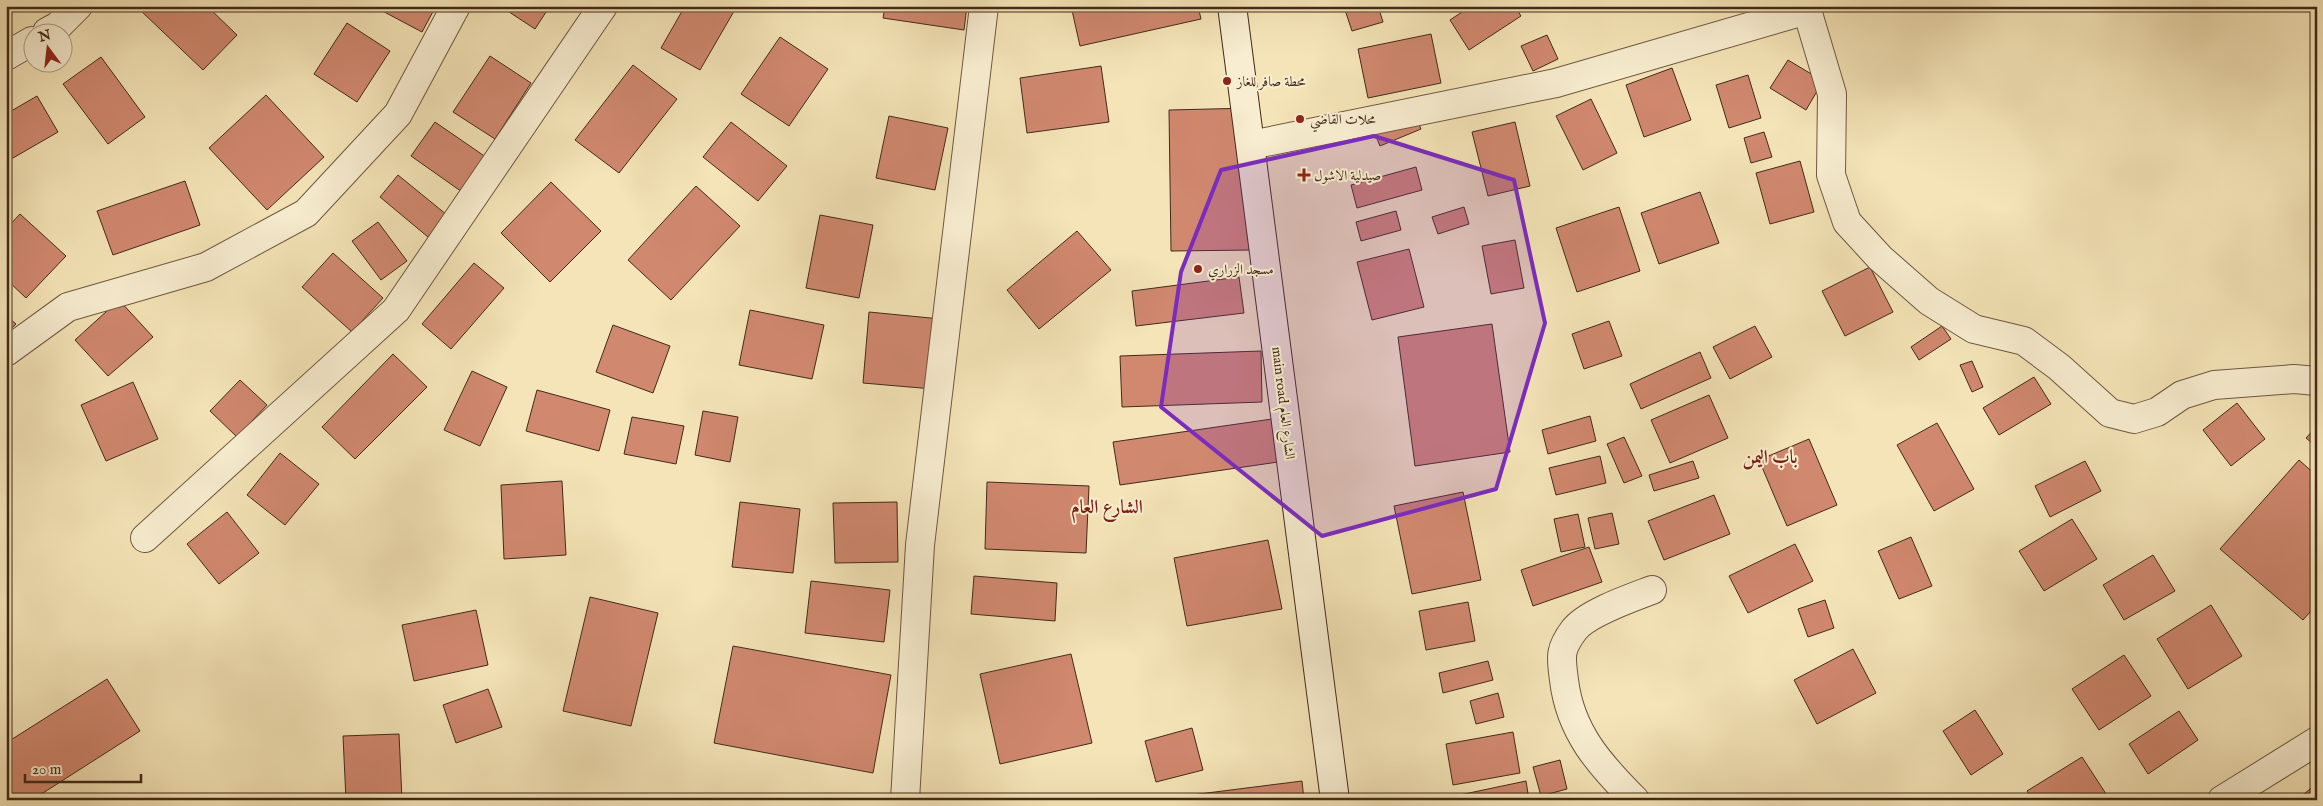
<svg xmlns="http://www.w3.org/2000/svg" width="2323" height="806" font-family="'IM FELL English',Amiri,serif">
<style>
.building{fill:#d0886f;stroke:#422a19}
.lines{fill:none;stroke-linecap:round;stroke-linejoin:round}
.minor-casing{stroke:#6e5840;stroke-width:30}
.secondary-casing{stroke:#422a19;stroke-width:30}
.minor{stroke:#f8edd0;stroke-width:28}
.secondary{stroke:#f8edd0;stroke-width:28}
.marked{fill:#7b2cbf;fill-opacity:0.2;stroke:#7b2cbf;stroke-width:4;stroke-linejoin:round}
.poi-dot{fill:#8f2418;stroke:#f8edd0;stroke-width:2}
.labels{text-anchor:middle;stroke-width:4;stroke-linejoin:round;paint-order:stroke}
.poi-label{font-size:14px;fill:#422a19;stroke:#f8edd0;text-anchor:start}
.street-label{font-size:14px;fill:#422a19;stroke:#f8edd0}
.district-label{font-size:19px;font-weight:bold;fill:#7a1f14;stroke:#f8edd0}
</style>
<rect width="100%" height="100%" fill="#f4e4b7"/>
<filter id="stains"><feTurbulence type="fractalNoise" baseFrequency=".004" numOctaves="4"/><feColorMatrix values="0 0 0 0 .2 0 0 0 0 .09 0 0 0 0 .02 0 0 0 .5 -.17"/></filter>
<radialGradient id="worn" r=".72"><stop offset=".6" stop-color="#630" stop-opacity="0"/><stop offset="1" stop-color="#630" stop-opacity=".3"/></radialGradient>
<g class="building">
<polygon points="141,6 207,6 237,35 203,70 139,9"/>
<polygon points="373,6 436,6 422,32"/>
<polygon points="500,6 550,6 535,29"/>
<polygon points="685,6 737,6 700,70 661,48"/>
<polygon points="885,6 967,6 964,30 883,18"/>
<polygon points="1071,6 1198,6 1201,19 1080,46"/>
<polygon points="1357,6 1378,6 1383,22 1352,31 1345,10"/>
<polygon points="1471,6 1515,6 1521,16 1469,50 1450,20"/>
<polygon points="347,23 390,51 357,102 314,74"/>
<polygon points="1431,34 1441,83 1368,98 1358,49"/>
<polygon points="1547,35 1558,59 1533,71 1521,46"/>
<polygon points="780,37 828,69 789,126 741,94"/>
<polygon points="490,56 531,83 495,139 453,112"/>
<polygon points="101,57 145,117 108,144 63,84"/>
<polygon points="1788,60 1823,81 1806,110 1770,88"/>
<polygon points="633,65 677,99 619,173 575,140"/>
<polygon points="1101,66 1109,122 1027,133 1020,78"/>
<polygon points="1672,68 1691,120 1644,137 1626,85"/>
<polygon points="1748,75 1761,118 1729,128 1716,85"/>
<polygon points="266,95 324,157 267,210 209,148"/>
<polygon points="37,96 58,132 6,162 6,114"/>
<polygon points="1591,99 1617,153 1583,170 1556,116"/>
<polygon points="1252,108 1253,250 1171,251 1169,110"/>
<polygon points="889,116 948,128 935,190 876,178"/>
<polygon points="1416,118 1421,129 1380,146 1375,134"/>
<polygon points="435,122 496,164 472,199 411,156"/>
<polygon points="731,122 787,166 758,201 703,157"/>
<polygon points="1515,122 1530,186 1488,196 1472,132"/>
<polygon points="1764,132 1772,157 1751,163 1744,138"/>
<polygon points="1800,161 1814,212 1770,224 1756,173"/>
<polygon points="1416,167 1422,190 1357,208 1351,185"/>
<polygon points="398,175 447,215 428,237 380,197"/>
<polygon points="185,181 200,225 113,255 97,211"/>
<polygon points="551,182 601,231 550,282 501,233"/>
<polygon points="696,186 740,226 671,300 628,260"/>
<polygon points="1700,192 1719,243 1659,264 1641,213"/>
<polygon points="1464,207 1469,224 1438,234 1432,217"/>
<polygon points="1619,207 1640,271 1577,292 1556,228"/>
<polygon points="1396,211 1401,230 1361,241 1356,222"/>
<polygon points="20,214 66,256 26,298 6,279 6,229"/>
<polygon points="820,215 873,225 859,298 806,288"/>
<polygon points="378,222 407,261 381,280 352,241"/>
<polygon points="1077,231 1111,270 1039,329 1007,290"/>
<polygon points="1515,240 1524,288 1491,294 1482,246"/>
<polygon points="1409,249 1424,307 1372,320 1357,262"/>
<polygon points="333,253 383,298 352,332 302,287"/>
<polygon points="474,263 504,288 451,349 422,324"/>
<polygon points="1870,267 1893,312 1845,336 1822,291"/>
<polygon points="1239,277 1244,313 1136,326 1132,291"/>
<polygon points="119,300 153,337 108,376 75,340"/>
<polygon points="750,310 824,325 812,379 739,365"/>
<polygon points="869,312 951,320 944,390 863,383"/>
<polygon points="6,315 16,324 6,334"/>
<polygon points="1609,321 1622,356 1584,369 1572,334"/>
<polygon points="1492,324 1510,452 1415,466 1398,337"/>
<polygon points="613,325 670,346 653,393 596,372"/>
<polygon points="1755,326 1772,357 1730,379 1713,347"/>
<polygon points="1942,326 1951,339 1919,360 1911,347"/>
<polygon points="1261,351 1262,402 1122,407 1120,356"/>
<polygon points="1700,352 1711,378 1641,409 1630,384"/>
<polygon points="393,354 427,387 355,459 322,427"/>
<polygon points="1972,361 1983,387 1972,392 1960,365"/>
<polygon points="472,371 507,387 480,446 444,430"/>
<polygon points="2034,377 2051,404 1999,435 1983,408"/>
<polygon points="240,380 267,405 237,437 210,411"/>
<polygon points="133,382 158,439 106,461 81,405"/>
<polygon points="537,390 610,410 599,451 526,431"/>
<polygon points="1709,395 1728,438 1670,463 1651,420"/>
<polygon points="2237,403 2265,439 2231,466 2203,430"/>
<polygon points="703,411 738,417 730,462 695,455"/>
<polygon points="1590,416 1596,441 1548,454 1542,430"/>
<polygon points="632,417 684,426 676,464 624,454"/>
<polygon points="1279,418 1285,461 1120,485 1113,442"/>
<polygon points="1937,423 1974,489 1934,511 1897,445"/>
<polygon points="2317,426 2317,447 2306,438"/>
<polygon points="1624,437 1642,476 1624,483 1607,444"/>
<polygon points="1809,439 1837,505 1787,526 1759,460"/>
<polygon points="280,453 319,484 285,525 247,495"/>
<polygon points="1600,456 1606,483 1556,495 1549,468"/>
<polygon points="2299,460 2317,476 2317,604 2303,620 2220,549"/>
<polygon points="1693,461 1699,478 1654,491 1649,475"/>
<polygon points="2085,461 2101,491 2050,517 2035,486"/>
<polygon points="562,481 566,555 504,559 501,485"/>
<polygon points="987,482 1089,486 1086,553 985,549"/>
<polygon points="1463,492 1481,580 1412,594 1394,506"/>
<polygon points="1714,495 1730,534 1664,560 1648,521"/>
<polygon points="740,502 800,509 793,573 732,567"/>
<polygon points="897,502 898,562 835,563 833,503"/>
<polygon points="227,512 259,553 219,584 187,544"/>
<polygon points="1612,513 1619,544 1595,549 1588,518"/>
<polygon points="1578,514 1585,547 1561,552 1554,519"/>
<polygon points="2072,519 2097,559 2044,591 2019,551"/>
<polygon points="1911,537 1932,586 1899,599 1878,551"/>
<polygon points="1268,540 1282,609 1187,626 1174,558"/>
<polygon points="1795,544 1813,581 1748,613 1729,576"/>
<polygon points="1589,547 1602,582 1533,606 1521,570"/>
<polygon points="2153,555 2175,591 2124,620 2103,585"/>
<polygon points="974,576 1057,583 1055,621 971,614"/>
<polygon points="811,581 890,590 884,642 805,633"/>
<polygon points="590,597 658,613 631,726 563,711"/>
<polygon points="1825,600 1834,628 1808,637 1798,609"/>
<polygon points="1468,602 1475,641 1426,650 1419,611"/>
<polygon points="2211,605 2242,656 2188,689 2157,639"/>
<polygon points="476,610 488,665 414,681 402,625"/>
<polygon points="733,646 891,675 873,773 714,743"/>
<polygon points="1853,649 1876,693 1817,724 1794,680"/>
<polygon points="1071,654 1092,743 1000,764 980,674"/>
<polygon points="2124,655 2151,696 2099,730 2072,689"/>
<polygon points="1488,661 1493,680 1443,693 1439,673"/>
<polygon points="107,679 140,731 32,800 6,800 6,743"/>
<polygon points="488,689 502,727 456,743 443,705"/>
<polygon points="1498,693 1504,717 1476,724 1470,701"/>
<polygon points="1975,710 2003,754 1971,775 1943,731"/>
<polygon points="2179,711 2198,740 2148,774 2129,744"/>
<polygon points="1192,728 1203,770 1156,782 1145,741"/>
<polygon points="1513,732 1520,773 1453,785 1446,744"/>
<polygon points="399,734 402,800 346,800 343,736"/>
<polygon points="2082,757 2110,800 2033,800 2027,791"/>
<polygon points="1560,760 1567,789 1541,796 1533,767"/>
<polygon points="1302,781 1304,800 1191,800 1191,795"/>
<polygon points="1526,781 1529,800 1451,800 1450,797"/>
<polygon points="2317,783 2317,800 2307,800 2303,795"/>
</g>
<g class="lines">
<g class="minor-casing">
<g id="minor">
<polyline points="1807,10 1832,94 1831,175 1847,222 1880,258 1929,301 1974,329 2024,341 2059,367 2110,413 2134,419 2157,412 2182,395 2214,385 2294,379 2317,381"/>
<polyline points="47,32 58,26 78,6"/>
<polyline points="6,56 32,41"/>
<polyline points="1251,145 1556,83 1807,10 1810,6"/>
<polyline points="6,352 68,307 206,267 306,213 398,114 456,6"/>
<polyline points="145,538 396,310 603,6"/>
<polyline points="905,800 920,545 984,6"/>
<path d="M 1635,800 C 1600,765 1570,732 1564,680 C 1561,657 1559,650 1574,630 C 1587,613 1631,598 1652,590"/>
<polyline points="2222,800 2317,741"/>
</g>
</g>
<g class="secondary-casing">
<polyline id="secondary" points="1232,6 1335,800"/>
</g>
<use href="#minor" class="minor"/>
<use href="#secondary" class="secondary"/>
</g>
<path class="marked" d="M 1374,136 L 1514,180 L 1545,323 L 1496,489 L 1322,536 L 1161,407 L 1181,272 L 1221,170 Z"/>
<g class="poi-dot">
<circle cx="1227" cy="81" r="5"/>
<circle cx="1300" cy="119" r="5"/>
<path d="M1301.5 167.5h5v5h5v5h-5v5h-5v-5h-5v-5h5z"/>
<circle cx="1198" cy="269" r="5"/>
</g>
<g class="labels">
<g class="poi-label">
<text x="1237" y="86">محطة صافر للغاز</text>
<text x="1310" y="124">محلات القاضي</text>
<text x="1314" y="180">صيدلية الاشول</text>
<text x="1208" y="274">مسجد الزراري</text>
</g>
<g class="street-label">
<text transform="translate(1284 403) rotate(83)" y="5">main road الشارع العام</text>
</g>
<g class="district-label">
<text x="1770" y="463">باب اليمن</text>
<text x="1107" y="513">الشارع العام</text>
</g>
</g>
<rect width="2323" height="806" fill="none" stroke="#f4e4b7" stroke-width="25"/>
<rect x="8" y="8" width="2308" height="791" fill="none" stroke="#422a19" stroke-width="2.5"/>
<rect x="12" y="12" width="2298" height="781" fill="none" stroke="#422a19"/>
<g transform="translate(48 48) rotate(345)"><circle r="24" fill="#f8edd0" stroke="#af9f87"/>
<path d="M0-4L9 19L0 12L-9 19Z" fill="#8f2418"/>
<text y="-8" font-size="14" font-weight="bold" text-anchor="middle" fill="#422a19">N</text>
</g>
<path d="M25 774v8h116v-8" fill="none" stroke="#422a19" stroke-width="2.5"/>
<text x="32" y="774" font-size="15" fill="#422a19" stroke="#f8edd0" stroke-width="4" paint-order="stroke">20 m</text>
<rect width="100%" height="100%" filter="url(#stains)"/>
<rect width="100%" height="100%" fill="url(#worn)"/>
</svg>
